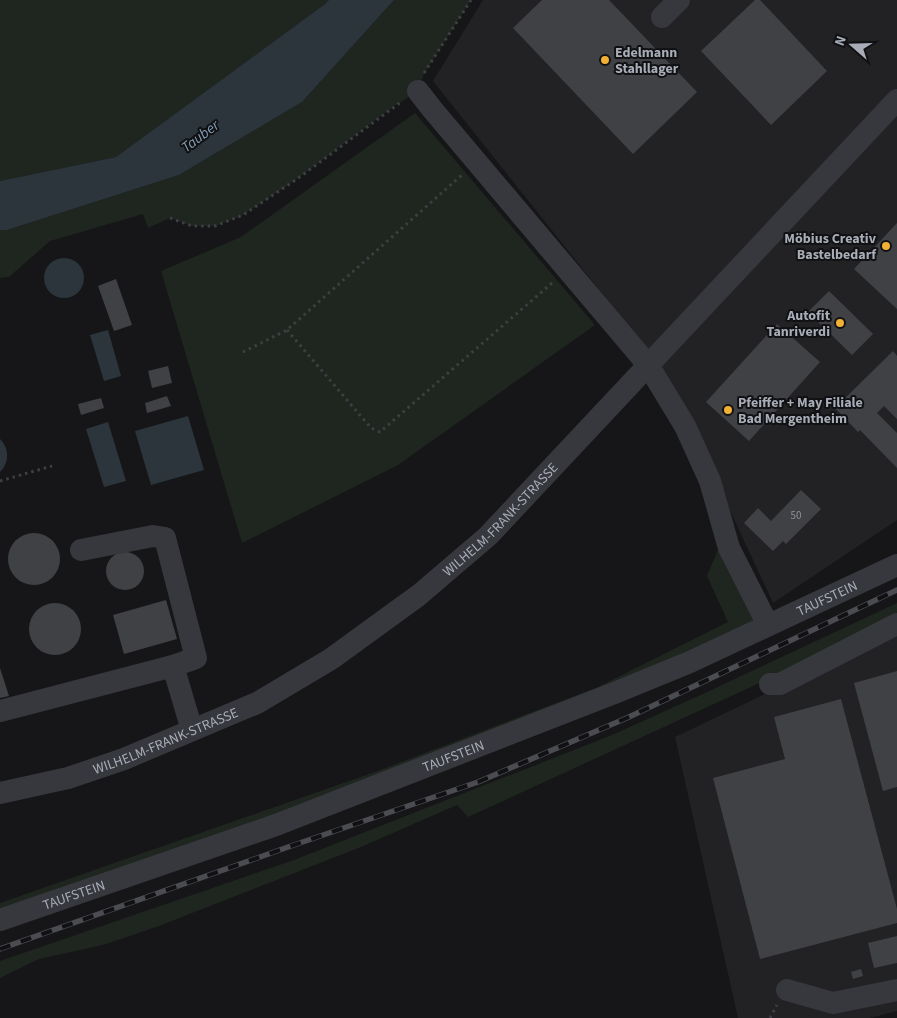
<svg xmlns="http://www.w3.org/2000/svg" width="897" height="1018" font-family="'Source Sans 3',sans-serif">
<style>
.built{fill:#222225}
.green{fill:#1e261f}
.water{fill:#2c353c}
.building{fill:#404145}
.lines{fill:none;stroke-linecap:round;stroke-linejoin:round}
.path{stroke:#3d3f44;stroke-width:3;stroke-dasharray:2.5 4;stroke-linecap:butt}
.minor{stroke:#37383d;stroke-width:22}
.rail-casing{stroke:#4a4c52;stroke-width:5.5}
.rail{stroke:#111113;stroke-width:4;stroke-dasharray:11;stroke-linecap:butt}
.poi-dot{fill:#f2b134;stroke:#111113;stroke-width:2}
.labels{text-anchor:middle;stroke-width:4;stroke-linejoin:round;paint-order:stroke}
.number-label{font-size:11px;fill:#8e929b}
.poi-label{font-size:14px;font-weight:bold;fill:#a8adb8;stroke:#111113;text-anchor:start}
.street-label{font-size:14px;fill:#a8adb8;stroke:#111113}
.water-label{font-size:15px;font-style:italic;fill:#7f9bb3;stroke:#111113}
</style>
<rect width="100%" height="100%" fill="#161618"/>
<g class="built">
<polygon points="483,0 897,0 897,520 773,603 667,375 433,81"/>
<polygon points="897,631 897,1011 870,1018 738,1018 675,737"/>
</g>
<g class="green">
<polygon points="0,0 329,0 325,4 116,157 0,181"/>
<polygon points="394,0 471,0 424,74 418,91 393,107 297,179 243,215 215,226 192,226 170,218 148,228 143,214 50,241 9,277 0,278 0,230 7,230 179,175 302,102"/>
<polygon points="415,113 595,325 398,465 242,543 161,271 241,237"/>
<polygon points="725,533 768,625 0,920 0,903 375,772 598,687 728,622 707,576"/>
<polygon points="897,603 897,620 468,817 457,805 361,847 159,926 103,945 39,959 0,978 0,961 294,860 612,735 705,693"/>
</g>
<g class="water">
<polygon points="329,0 394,0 302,102 179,175 7,230 0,230 0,181 116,157 325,4"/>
<circle cx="64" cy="278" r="20"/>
<polygon points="108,330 121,376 104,381 90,335"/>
<polygon points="188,416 204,470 151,485 135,431"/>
<polygon points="108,422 126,481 104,487 86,429"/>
<path d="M 0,439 C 10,449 9,463 0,472 Z"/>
</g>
<g class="building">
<polygon points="542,0 609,0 697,92 633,154 513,28"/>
<polygon points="755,0 760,0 827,71 771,125 701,51"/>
<polygon points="897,223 897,309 854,269"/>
<polygon points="116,279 132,325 114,331 98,286"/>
<polygon points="829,291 873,334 852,355 808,312"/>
<polygon points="777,324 820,362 749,441 706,402"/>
<polygon points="893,351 897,356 897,419 884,406 877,413 897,433 897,468 860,430 858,432 835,408"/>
<polygon points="168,366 172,383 152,388 148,371"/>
<polygon points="167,396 171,406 147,413 145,403"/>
<polygon points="101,398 104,408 81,415 78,404"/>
<polygon points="801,490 821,509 786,544 783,541 773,551 744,523 758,508 771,521"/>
<circle cx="34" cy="559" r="26"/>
<circle cx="125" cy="571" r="19"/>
<polygon points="166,600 177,639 124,654 113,615"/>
<circle cx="55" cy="629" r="26"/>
<polygon points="0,668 9,696 0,698"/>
<polygon points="897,671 897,787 883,791 854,683"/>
<polygon points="841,699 897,909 897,923 760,959 713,778 785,759 774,717"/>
<polygon points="897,936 897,963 874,968 868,943"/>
<polygon points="861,969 863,976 853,979 851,972"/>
</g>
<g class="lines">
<g class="path">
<polyline points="424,73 471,0"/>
<polyline points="170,218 192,226 215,226 243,215 297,179 401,102"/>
<polyline points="287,330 371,428 380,432 552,283"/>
<polyline points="243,352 287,330 463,174"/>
<polyline points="0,481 52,466"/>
<polyline points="770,1018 777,1005"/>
</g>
<g class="minor">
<polyline points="662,17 679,0"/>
<polyline points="418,91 432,109 648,365 685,426 710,481 729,548 768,625"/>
<polyline points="173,666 192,730"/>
<polyline points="770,684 780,684 897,624"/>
<polyline points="0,711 173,666 196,658 165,538 153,536 81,550"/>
<path id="s1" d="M 0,793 L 68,778 L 124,759 L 257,703 L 331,659 L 419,595 L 488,536 L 897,100"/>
<path id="s2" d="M 0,920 L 276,825 L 617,692 L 690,662 L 897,565"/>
<polyline points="787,990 833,1003 897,990"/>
</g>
<g class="rail-casing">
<polyline id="rail" points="0,949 291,846 478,782 629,717 897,590"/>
</g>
<use href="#rail" class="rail"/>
</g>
<g class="poi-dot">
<circle cx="605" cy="60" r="5"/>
<circle cx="886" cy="246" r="5"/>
<circle cx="840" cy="323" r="5"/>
<circle cx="728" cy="410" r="5"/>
</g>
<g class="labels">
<g class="number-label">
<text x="796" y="519">50</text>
</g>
<g class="poi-label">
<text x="615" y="57">Edelmann<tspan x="615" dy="16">Stahllager</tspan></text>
<text x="876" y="243" text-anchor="end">Möbius Creativ<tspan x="876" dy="16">Bastelbedarf</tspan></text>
<text x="830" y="320" text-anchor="end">Autofit<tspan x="830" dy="16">Tanriverdi</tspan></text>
<text x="738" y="407">Pfeiffer + May Filiale<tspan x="738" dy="16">Bad Mergentheim</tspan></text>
</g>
<g class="street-label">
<text dy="5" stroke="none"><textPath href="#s1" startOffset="579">WILHELM-FRANK-STRASSE</textPath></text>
<text dy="5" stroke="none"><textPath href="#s2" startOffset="888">TAUFSTEIN</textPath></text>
<text dy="5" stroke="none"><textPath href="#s1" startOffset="174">WILHELM-FRANK-STRASSE</textPath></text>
<text dy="5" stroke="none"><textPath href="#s2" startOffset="482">TAUFSTEIN</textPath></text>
<text dy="5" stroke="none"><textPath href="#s2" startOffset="78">TAUFSTEIN</textPath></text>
</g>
<g class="water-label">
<text transform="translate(200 136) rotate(-37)" y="5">Tauber</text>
</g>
</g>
<g transform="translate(852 45) rotate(290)" stroke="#111113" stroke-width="4" paint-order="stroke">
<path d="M0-4L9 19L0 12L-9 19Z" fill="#a8adb8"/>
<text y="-8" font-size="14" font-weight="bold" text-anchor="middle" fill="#a8adb8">N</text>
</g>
</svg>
